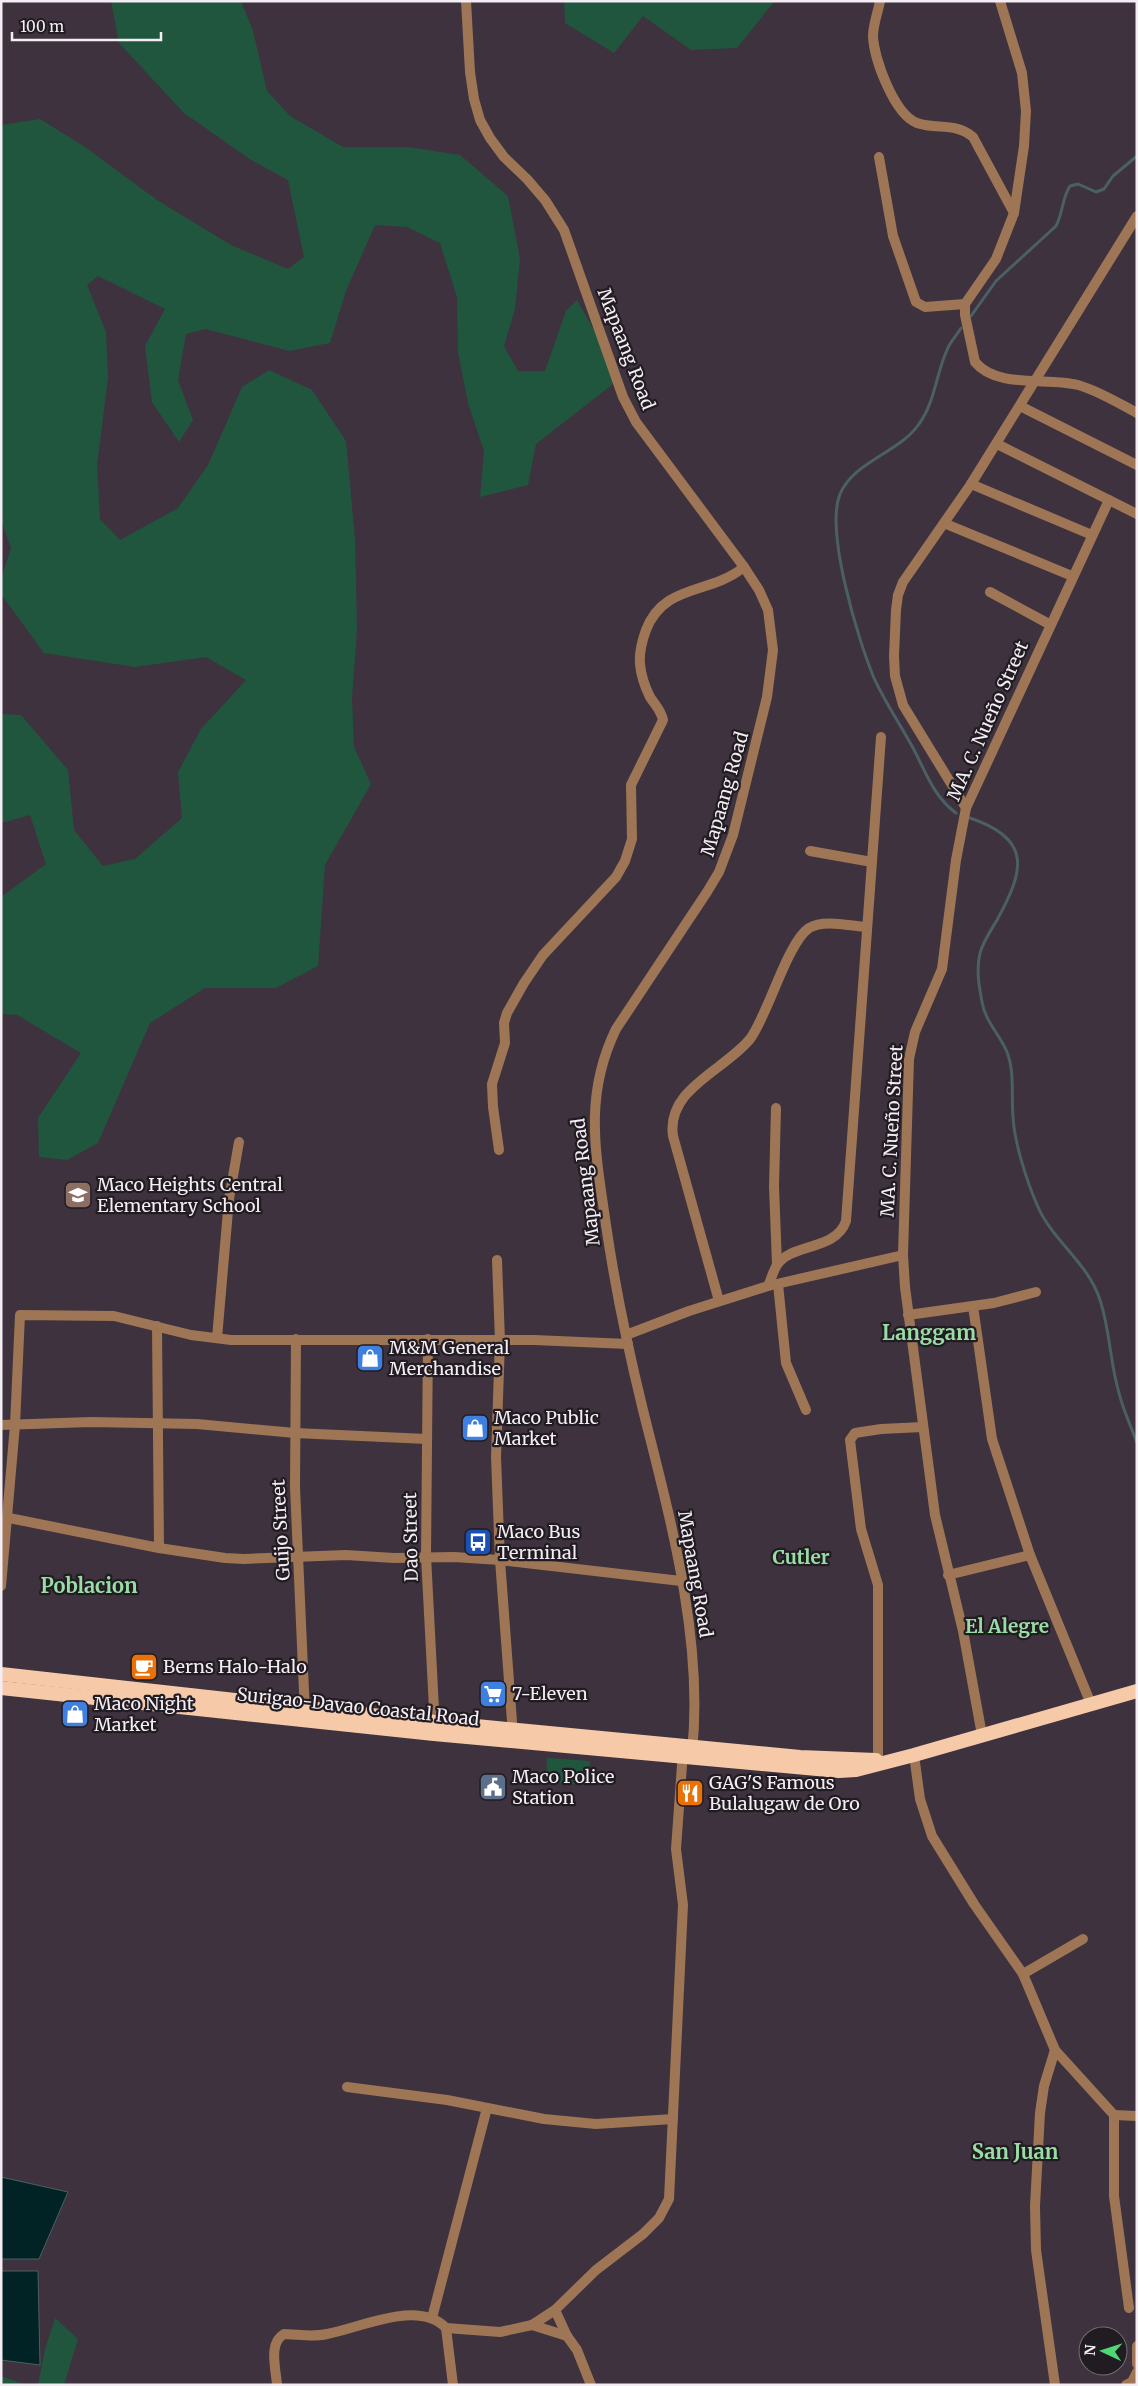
<svg xmlns="http://www.w3.org/2000/svg" width="1138" height="2386" font-family="Merriweather,serif">
<style>
.green{fill:#21563e}
.water{fill:#022325;stroke:#4b6063}
.lines{fill:none;stroke-linecap:round;stroke-linejoin:round}
.stream{stroke:#4b6063;stroke-width:3}
.minor{stroke:#9e7555;stroke-width:10}
.tertiary{stroke:#9e7555;stroke-width:10}
.trunk{stroke:#f6caa8;stroke-width:14}
.labels{text-anchor:middle;stroke-width:4.5;stroke-linejoin:round;paint-order:stroke}
.street-label{font-size:18px;fill:#f4edf4;stroke:#211c21}
.poi-label{font-size:18px;fill:#f4edf4;stroke:#211c21;text-anchor:start}
.neighbourhood-label{font-size:19px;font-weight:bold;fill:#9adca6;stroke:#211c21}
.quarter-label{font-size:20px;font-weight:bold;fill:#9adca6;stroke:#211c21}
</style>
<rect width="100%" height="100%" fill="#3d323d"/>
<g class="green">
<polygon points="111,1 241,1 253,31 267,91 290,116 343,147 408,147 460,155 508,196 520,259 515,309 504,346 518,371 545,371 566,311 577,300 598,337 613,384 536,444 528,485 480,497 484,451 468,403 458,352 457,297 440,243 407,227 375,225 346,291 330,343 289,351 206,329 186,334 178,380 193,420 179,442 152,402 145,346 165,309 98,276 87,285 106,332 108,378 97,465 100,519 120,540 178,508 208,465 242,387 269,370 312,390 346,441 355,539 357,629 352,698 354,747 371,784 325,865 318,966 276,988 205,988 150,1023 98,1143 67,1160 39,1157 38,1118 81,1053 17,1015 1,1014 1,897 46,864 30,815 1,823 1,714 21,715 68,770 74,830 103,866 135,859 182,818 178,772 201,729 246,680 206,657 135,667 44,653 1,594 1,579 11,548 1,520 1,125 40,119 85,147 157,200 231,245 288,269 304,257 288,180 251,160 184,113 119,43"/>
<polygon points="564,1 772,1 773,3 737,48 691,50 643,16 614,53 565,23"/>
<polygon points="547,1758 590,1761 588,1785 546,1782"/>
<polygon points="55,2318 78,2339 64,2385 38,2385 45,2349"/>
<polygon points="1,2376 26,2385 1,2385"/>
</g>
<g class="water">
<polygon points="1,2177 68,2192 39,2259 1,2259"/>
<polygon points="1,2271 38,2271 40,2365 1,2360"/>
</g>
<g class="lines">
<g class="stream">
<path d="M 971,316 L 996,281 L 1056,226 C 1063,213 1062,198 1070,186 L 1078,184 L 1096,192 L 1104,189 L 1113,176 L 1137,156"/>
<path d="M 956,813 C 933,796 926,772 913,748 C 900,724 885,702 874,678 C 858,640 825,531 840,494 C 854,461 899,453 919,424 C 935,402 936,374 947,350 C 950,342 957,335 961,328"/>
<path d="M 970,818 C 1033,839 1024,871 997,920 C 991,930 983,942 980,953 C 976,970 979,986 982,1002 C 985,1021 1000,1035 1007,1052 C 1015,1073 1011,1095 1013,1116 C 1014,1142 1027,1182 1038,1207 C 1053,1241 1089,1264 1100,1300 C 1110,1330 1110,1363 1119,1393 C 1123,1410 1131,1426 1137,1443"/>
</g>
<g class="minor">
<path d="M 880,1 C 878,12 873,25 873,36 C 874,59 894,114 917,123 C 937,130 955,122 973,137 L 1014,213"/>
<path d="M 1000,1 L 1022,73 L 1026,111 L 1024,146 L 1014,213 L 996,259 L 965,304 L 965,315 L 975,362 C 997,389 1048,377 1078,385 C 1099,391 1118,403 1137,413"/>
<polyline points="879,157 893,236 916,302 925,307 965,304"/>
<polyline points="1020,406 1137,465"/>
<polyline points="997,444 1137,514"/>
<polyline points="971,484 1092,535"/>
<polyline points="946,524 1072,576"/>
<polyline points="990,592 1049,624"/>
<polyline points="966,808 903,705 895,676 894,656 896,610 898,595 903,582 971,484 1137,216"/>
<polyline points="810,851 872,862"/>
<polyline points="776,1108 774,1187 777,1264"/>
<path d="M 499,1150 L 493,1107 L 492,1084 L 505,1043 L 504,1023 L 507,1013 L 524,983 L 543,955 L 616,877 L 625,861 L 632,839 L 631,785 L 663,720 C 661,710 655,705 650,697 C 645,687 641,675 640,664 C 639,652 642,641 646,630 C 664,583 710,595 744,567"/>
<polyline points="497,1260 500,1341 496,1457 500,1560 513,1735"/>
<polyline points="778,1284 786,1363 806,1410"/>
<path d="M 768,1286 C 771,1280 773,1271 777,1265 C 791,1243 836,1251 846,1221 L 881,737"/>
<path d="M 719,1301 L 673,1136 C 666,1089 725,1070 750,1039 C 768,1015 787,943 809,928 C 824,919 850,926 866,927"/>
<polyline points="973,1306 992,1439 1030,1555"/>
<polyline points="908,1315 994,1303 1036,1292"/>
<polyline points="157,1326 159,1548"/>
<polyline points="626,1335 689,1311 768,1286 903,1255"/>
<polyline points="217,1338 229,1199 239,1142"/>
<polyline points="296,1339 295,1487 305,1714"/>
<polyline points="428,1339 426,1556 435,1728"/>
<polyline points="1,1425 91,1422 197,1424 295,1433 427,1439"/>
<polyline points="9,1518 159,1548 225,1558 244,1559 346,1555 394,1558 454,1557 500,1560 681,1581"/>
<polyline points="948,1575 1030,1555 1091,1704"/>
<polyline points="1,1586 15,1425 20,1315 114,1316 191,1335 231,1340 534,1340 628,1344"/>
<polyline points="982,1735 963,1631 935,1515 905,1287 903,1255 909,1059 915,1032 942,969 956,860 966,808 1109,500"/>
<polyline points="914,1755 920,1799 932,1836 974,1904 1023,1974 1055,2050"/>
<polyline points="878,1760 878,1585 861,1529 850,1440 855,1433 881,1429 923,1427"/>
<polyline points="1023,1974 1083,1939"/>
<polyline points="347,2087 447,2100 544,2119 596,2124 673,2119"/>
<polyline points="1114,2115 1137,2116"/>
<polyline points="555,2310 567,2336"/>
<polyline points="432,2318 487,2108"/>
<polyline points="532,2325 567,2336 577,2350 591,2385"/>
<polyline points="446,2328 500,2332 532,2325 555,2310 596,2270 643,2234 659,2218 669,2199 683,1905 676,1849 683,1751"/>
<polyline points="1137,2346 1137,2364"/>
<path d="M 277,2385 C 276,2369 268,2343 284,2334 C 299,2335 313,2337 327,2334 C 361,2328 418,2299 446,2328 L 453,2385"/>
<polyline points="1055,2385 1036,2250 1035,2206 1040,2113 1044,2086 1055,2050 1114,2115 1114,2196 1129,2308"/>
<polyline points="1126,2385 1132,2382 1137,2372"/>
</g>
<path class="tertiary" d="M 466,1 L 470,72 L 474,99 L 480,120 L 490,138 L 504,157 L 527,179 L 545,200 L 564,230 L 623,397 L 636,422 L 744,567 L 759,590 L 768,610 L 773,650 L 767,697 L 733,835 L 719,872 L 707,892 L 616,1029 C 583,1097 596,1154 606,1225 C 615,1287 628,1349 643,1410 C 670,1518 704,1640 692,1752"/>
<g class="trunk">
<polyline points="1,1674 435,1722 800,1757 876,1760"/>
<polyline points="1,1688 434,1734 839,1771 856,1770 914,1755 1137,1691"/>
</g>
</g>
<defs>
<g id="school-square" transform="scale(1.4375)"><rect x="-9" y="-9" width="18" height="18" rx="4" fill="#8d6e63" stroke="#211c21"/><path d="M0-5L7-2L0 1L-7-2ZM-4 1L0 2.5L4 1V4Q0 6-4 4Z" fill="#fff"/></g>
<g id="shop-square" transform="scale(1.4375)"><rect x="-9" y="-9" width="18" height="18" rx="4" fill="#3f7fe0" stroke="#211c21"/><path d="M-5-2.5h2.3a2.7 3.5 0 0 1 5.4 0H5L5.5 6h-11ZM-1.5-2.5h3a1.5 2.3 0 0 0-3 0Z" fill="#fff"/></g>
<g id="bus-square" transform="scale(1.4375)"><rect x="-9" y="-9" width="18" height="18" rx="4" fill="#1a4fb4" stroke="#211c21"/><path d="M-5-6H5V4H4V6H2V4H-2V6H-4V4H-5ZM-3.5-4V0h7V-4ZM-3.5 1.2v1.5H-2V1.2ZM2 1.2v1.5H3.5V1.2Z" fill="#fff"/></g>
<g id="cafe-square" transform="scale(1.4375)"><rect x="-9" y="-9" width="18" height="18" rx="4" fill="#e8710a" stroke="#211c21"/><path d="M-5.5-4.5H6V0H3Q3 3.5 0 3.5H-2.5Q-5.5 3.5-5.5 0ZM3-3.2v2h1.7v-2ZM-6 4.5H4V6H-6Z" fill="#fff"/></g>
<g id="supermarket-square" transform="scale(1.4375)"><rect x="-9" y="-9" width="18" height="18" rx="4" fill="#3f7fe0" stroke="#211c21"/><path d="M-6-5.5h2.5l.6 2H6L4.5 2H-2.5L-4.4-4H-6ZM-1.5 3.2a1.3 1.3 0 1 0 .1 0ZM3 3.2a1.3 1.3 0 1 0 .1 0Z" fill="#fff"/></g>
<g id="civic-square" transform="scale(1.4375)"><rect x="-9" y="-9" width="18" height="18" rx="4" fill="#5c6f8a" stroke="#211c21"/><path d="M-.6-6.5H3V-4.5H.6V-3L4-1V1h2V6H-6V1h2V-1L-.6-3ZM-1.2 2.5V6h2.4V2.5Z" fill="#fff"/></g>
<g id="restaurant-square" transform="scale(1.4375)"><rect x="-9" y="-9" width="18" height="18" rx="4" fill="#e8710a" stroke="#211c21"/><path d="M-5-6h1v4h1v-4h1v4h1v-4h1v5L-1.5 .5V6h-2V.5L-5-1ZM5-6V6H3V1.5H1.5Q1.5-4 5-6Z" fill="#fff"/></g>
</defs>
<g fill-rule="evenodd">
<use href="#school-square" x="78" y="1195"/>
<use href="#shop-square" x="370" y="1358"/>
<use href="#shop-square" x="475" y="1428"/>
<use href="#bus-square" x="478" y="1542"/>
<use href="#cafe-square" x="144" y="1667"/>
<use href="#supermarket-square" x="493" y="1694"/>
<use href="#shop-square" x="75" y="1714"/>
<use href="#civic-square" x="493" y="1787"/>
<use href="#restaurant-square" x="690" y="1793"/>
</g>
<g class="labels">
<g class="street-label">
<text transform="translate(626 349) rotate(69)" y="6">Mapaang Road</text>
<text transform="translate(988 721) rotate(-66)" y="6">MA. C. Nueño Street</text>
<text transform="translate(725 794) rotate(-74)" y="6">Mapaang Road</text>
<text transform="translate(892 1131) rotate(-87)" y="6">MA. C. Nueño Street</text>
<text transform="translate(586 1182) rotate(-97)" y="6">Mapaang Road</text>
<text transform="translate(281 1530) rotate(-93)" y="6">Guijo Street</text>
<text transform="translate(411 1537) rotate(-91)" y="6">Dao Street</text>
<text transform="translate(695 1574) rotate(80)" y="6">Mapaang Road</text>
<text transform="translate(358 1707) rotate(6)" y="6">Surigao-Davao Coastal Road</text>
</g>
<g class="poi-label">
<text x="97" y="1191">Maco Heights Central<tspan x="97" dy="21">Elementary School</tspan></text>
<text x="389" y="1354">M&amp;M General<tspan x="389" dy="21">Merchandise</tspan></text>
<text x="494" y="1424">Maco Public<tspan x="494" dy="21">Market</tspan></text>
<text x="497" y="1538">Maco Bus<tspan x="497" dy="21">Terminal</tspan></text>
<text x="163" y="1673">Berns Halo-Halo</text>
<text x="512" y="1700">7-Eleven</text>
<text x="94" y="1710">Maco Night<tspan x="94" dy="21">Market</tspan></text>
<text x="512" y="1783">Maco Police<tspan x="512" dy="21">Station</tspan></text>
<text x="709" y="1789">GAG'S Famous<tspan x="709" dy="21">Bulalugaw de Oro</tspan></text>
</g>
<g class="neighbourhood-label">
<text x="801" y="1564">Cutler</text>
<text x="1007" y="1633">El Alegre</text>
</g>
<g class="quarter-label">
<text x="929" y="1340">Langgam</text>
<text x="89" y="1593">Poblacion</text>
<text x="1015" y="2159">San Juan</text>
</g>
</g>
<rect width="1138" height="2386" fill="none" stroke="#f4edf4" stroke-width="5"/>
<g transform="translate(1103 2351) rotate(274)"><circle r="24" fill="#211c21" stroke="#757075"/>
<path d="M0-4L9 19L0 12L-9 19Z" fill="#4fd675"/>
<text y="-8" font-size="14" font-weight="bold" text-anchor="middle" fill="#f4edf4">N</text>
</g>
<path d="M12 32v8h149v-8" fill="none" stroke="#f4edf4" stroke-width="2.5"/>
<text x="20" y="32" font-size="15" fill="#f4edf4" stroke="#211c21" stroke-width="4" paint-order="stroke">100 m</text>
</svg>
